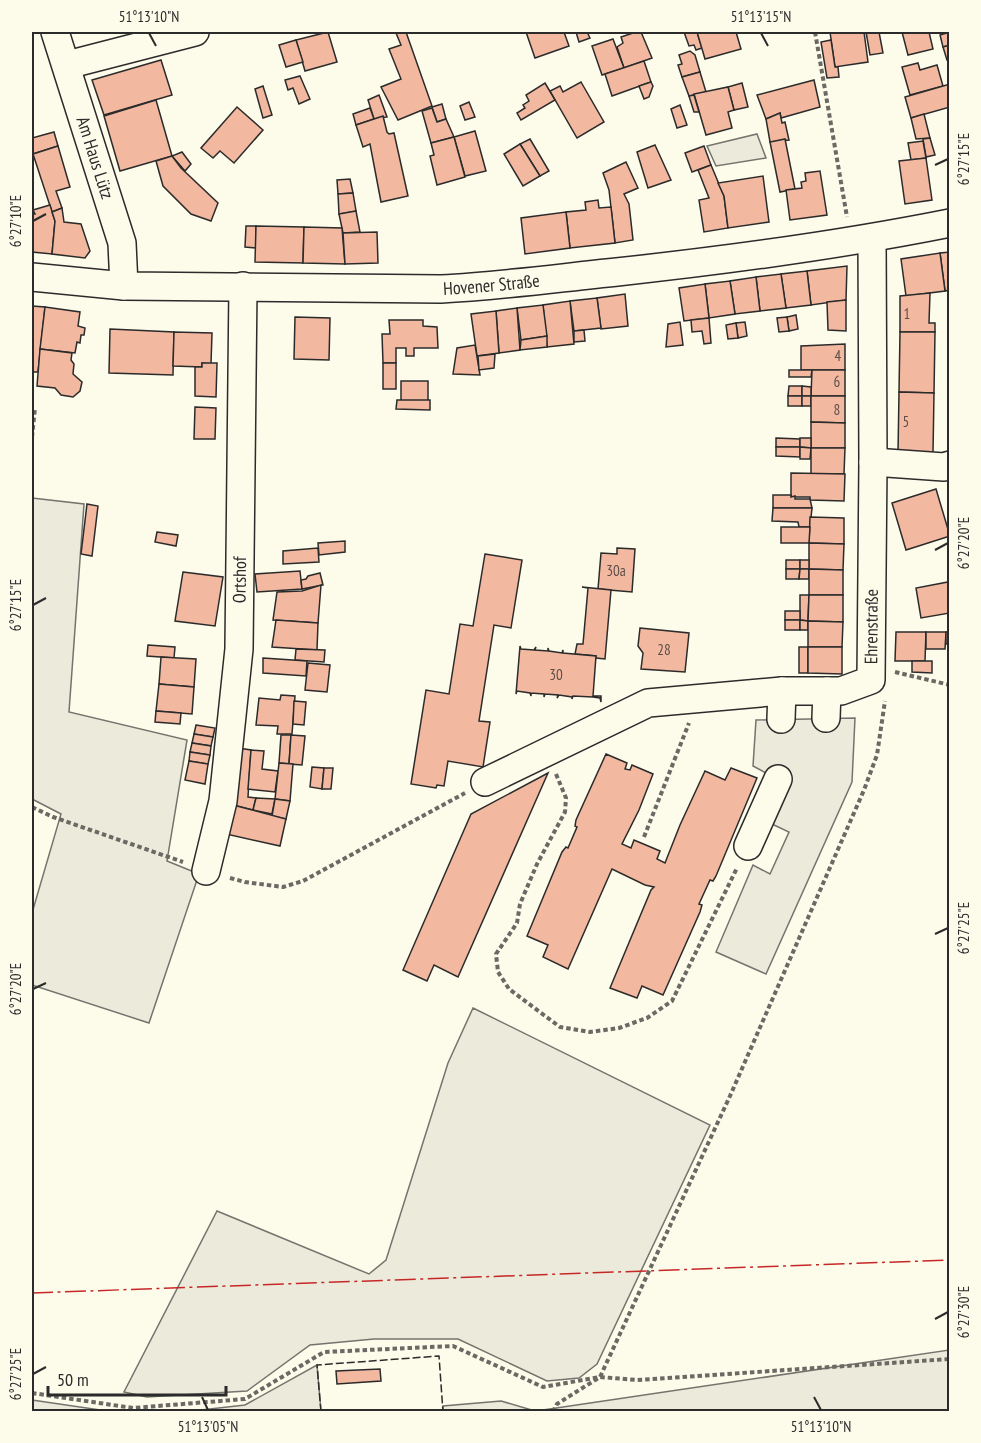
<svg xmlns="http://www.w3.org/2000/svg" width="981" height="1443" font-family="'PT Sans Narrow',sans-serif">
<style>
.green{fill:#ecebdb;stroke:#74746e;stroke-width:1.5}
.parking{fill:#eceadb;stroke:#74746e;stroke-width:1.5}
.building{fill:#f2b8a0;stroke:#2b2b2b;stroke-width:1.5}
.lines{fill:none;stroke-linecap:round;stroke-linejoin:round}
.minor-casing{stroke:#2b2b2b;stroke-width:30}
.path{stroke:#6a6964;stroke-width:4;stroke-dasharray:4.5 3;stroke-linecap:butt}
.minor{stroke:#fdfbea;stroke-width:27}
.fence{stroke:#2b2b2b;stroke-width:1.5;stroke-dasharray:8 3;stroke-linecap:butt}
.power{stroke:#c62828;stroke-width:1.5;stroke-dasharray:21 4.5 3 4.5;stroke-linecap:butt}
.ticks{fill:none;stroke:#2b2b2b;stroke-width:2}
.labels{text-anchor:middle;stroke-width:4.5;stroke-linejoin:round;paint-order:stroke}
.number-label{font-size:15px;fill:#5d4e48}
.street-label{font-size:18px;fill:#2b2b2b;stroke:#fdfbea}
.neatline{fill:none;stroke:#2b2b2b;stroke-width:2}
.ticks-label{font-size:15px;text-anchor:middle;fill:#2b2b2b}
</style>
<rect width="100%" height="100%" fill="#fdfbea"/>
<g class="green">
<polygon points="32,498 84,504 69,712 187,740 167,861 199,874 149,1023 32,985 32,913 61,814 32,799"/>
<polygon points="473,1008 710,1125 597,1364 579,1378 547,1381 458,1339 374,1339 310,1345 247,1391 147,1397 124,1392 217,1211 369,1274 386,1260 448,1063"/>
<polygon points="949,1350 949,1411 536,1411"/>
<polygon points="317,1365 321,1411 192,1411 245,1405"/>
<polygon points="32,1400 107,1411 32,1411"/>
<polygon points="501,1401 535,1411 443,1411 443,1406"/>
</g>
<g class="parking">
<polygon points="757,134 766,158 716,166 707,146"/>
<polygon points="855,718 852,782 766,974 716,952 753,865 770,874 789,832 772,824 788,785 753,766 756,720"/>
</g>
<g class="building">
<polygon points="328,32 337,62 305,71 296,40"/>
<polygon points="400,32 406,32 432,106 398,120 381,87 401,79 389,49 401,45 396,33"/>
<polygon points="526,32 564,32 569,46 535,58"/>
<polygon points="576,32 587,32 590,38 579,42"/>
<polygon points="636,32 641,32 652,58 624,68 617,47 623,43 621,37"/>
<polygon points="684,32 697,32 702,48 696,50 694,45 689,46"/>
<polygon points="697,32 736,32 741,49 705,59"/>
<polygon points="830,32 864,32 868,62 835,67"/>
<polygon points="866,32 879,32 883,53 870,55"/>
<polygon points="902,32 929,32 933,49 908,55"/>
<polygon points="950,32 950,45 943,47 940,35"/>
<polygon points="613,39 624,68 602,75 592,46"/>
<polygon points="296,40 303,62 286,67 279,45"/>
<polygon points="831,40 835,67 838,67 839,77 827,78 821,42"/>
<polygon points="950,45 950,59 947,60 943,47"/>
<polygon points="690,51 695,55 700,72 682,77 678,65 682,64 679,55"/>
<polygon points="161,60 172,95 104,115 92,80"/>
<polygon points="644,61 651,82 612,96 605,74"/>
<polygon points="918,63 920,70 937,65 943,86 910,95 902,67"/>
<polygon points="700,72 706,92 689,96 682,77"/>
<polygon points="300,76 310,99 299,104 293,88 288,90 285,80"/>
<polygon points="814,80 820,107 781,118 780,113 766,119 757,95"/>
<polygon points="581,82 604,122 577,138 550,91 560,86 563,92"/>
<polygon points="651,82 653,86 649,97 644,99 639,86"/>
<polygon points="545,83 555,100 521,120 517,113 525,108 523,105 529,101 526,95"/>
<polygon points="742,83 748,107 734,110 728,87"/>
<polygon points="950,84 950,107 911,118 905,97"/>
<polygon points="263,86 272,115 263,118 255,89"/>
<polygon points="728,87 734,110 728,112 732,128 706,135 694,94"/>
<polygon points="379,95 387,117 374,119 368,100"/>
<polygon points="694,95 699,112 694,112 689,96"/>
<polygon points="156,100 172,156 120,171 104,116"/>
<polygon points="469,102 475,117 465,120 460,106"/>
<polygon points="442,104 446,119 437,122 432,107"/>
<polygon points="680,105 687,125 677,128 671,109"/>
<polygon points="237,107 263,130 234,163 220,151 213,158 201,148"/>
<polygon points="370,108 374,119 356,125 353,114"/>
<polygon points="432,108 437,122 446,119 454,137 431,143 422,111"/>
<polygon points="780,113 782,123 785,122 789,140 770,142 766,119"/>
<polygon points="924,114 930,138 916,139 911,118"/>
<polygon points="383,116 387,132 389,134 394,133 408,196 381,202 370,144 363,147 356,125"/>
<polygon points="475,131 486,171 465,176 454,137"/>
<polygon points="54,132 58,146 33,154 32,138"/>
<polygon points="454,137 465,177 437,185 430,156 434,155 431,143"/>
<polygon points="930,138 935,155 926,157 923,139"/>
<polygon points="530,139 549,171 540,176 520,144"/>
<polygon points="785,139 795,189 780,192 770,142"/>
<polygon points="923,141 926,158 911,160 908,143"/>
<polygon points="520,144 540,176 523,186 504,154"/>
<polygon points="655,145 671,180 648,188 637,152"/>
<polygon points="58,146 70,187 56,191 62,208 52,212 33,154"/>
<polygon points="704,146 711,165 692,172 685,153"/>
<polygon points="182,152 191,164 185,171 172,156"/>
<polygon points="172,156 181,168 218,203 211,221 191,214 163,186 156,161"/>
<polygon points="926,158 932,200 905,204 899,161"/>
<polygon points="626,162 638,188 624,194 629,204 633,240 615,243 609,190 603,173"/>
<polygon points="711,165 724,196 728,228 704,232 699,200 709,198 698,170"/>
<polygon points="820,171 827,215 790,220 786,190 802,188 801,182 806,181 805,173"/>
<polygon points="763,176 769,222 728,228 724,196 718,183"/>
<polygon points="350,179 353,193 338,194 337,180"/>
<polygon points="353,193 356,211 339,214 338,194"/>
<polygon points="598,200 599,208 611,207 615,243 570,248 566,212 586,210 585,202"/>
<polygon points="50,205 55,221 52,254 32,252 32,214 35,214 33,210"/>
<polygon points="62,208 64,222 81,224 90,251 85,258 52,254 55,221 52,212"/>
<polygon points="356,211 360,232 343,233 339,214"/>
<polygon points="566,212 570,248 525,254 521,218"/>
<polygon points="246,226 256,226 256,248 245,247"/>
<polygon points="256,226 304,227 303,263 255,262"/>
<polygon points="304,227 342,228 345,264 303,263"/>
<polygon points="377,232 378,263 345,264 343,233"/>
<polygon points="950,252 950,290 945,291 940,253"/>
<polygon points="940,253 945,291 906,296 901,259"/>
<polygon points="847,266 846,300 811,305 807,271"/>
<polygon points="807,271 811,305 786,308 781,274"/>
<polygon points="781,274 786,308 760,311 756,277"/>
<polygon points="756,277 760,311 735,314 730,281"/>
<polygon points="730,281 735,314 709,318 705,284"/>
<polygon points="705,284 709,318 684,321 679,288"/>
<polygon points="930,293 929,323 935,323 935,332 900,332 900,296"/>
<polygon points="625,294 628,326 601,329 597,298"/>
<polygon points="597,298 601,328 574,331 570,301"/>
<polygon points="846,300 846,331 828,330 827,302"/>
<polygon points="570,301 574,344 547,347 543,305"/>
<polygon points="543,305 547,336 521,340 517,308"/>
<polygon points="32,306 45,307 38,372 32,372"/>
<polygon points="45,307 80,312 78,326 85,328 84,335 81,335 80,343 77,342 75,353 40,349"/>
<polygon points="517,308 520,350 499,353 496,311"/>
<polygon points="496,311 499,353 477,356 471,314"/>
<polygon points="796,315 798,329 789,331 787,317"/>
<polygon points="295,317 330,318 329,360 294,359"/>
<polygon points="787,317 789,331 779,332 777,318"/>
<polygon points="709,318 711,343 704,344 702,331 692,332 691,320"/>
<polygon points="389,320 423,320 423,326 437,327 438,348 414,348 414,356 406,356 406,348 396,348 396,363 383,363 382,334 390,334"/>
<polygon points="680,322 683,345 666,347 668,324"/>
<polygon points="745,322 747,336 738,338 736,323"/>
<polygon points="736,323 738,338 728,339 726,325"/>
<polygon points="110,329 174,332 173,375 109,373"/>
<polygon points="584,330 585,341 574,342 574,331"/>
<polygon points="174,332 212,333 211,364 202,363 202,367 173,366"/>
<polygon points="900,332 935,332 934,393 899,392"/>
<polygon points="547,336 547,347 520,350 521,340"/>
<polygon points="845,344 845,370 801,370 801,346"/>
<polygon points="475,345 480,375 453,374 457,348"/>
<polygon points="40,349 72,353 71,360 74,364 73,374 82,382 80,391 73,397 61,395 55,388 37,386"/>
<polygon points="495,354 494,368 479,370 478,356"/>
<polygon points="202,363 217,363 216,397 195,396 195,367 202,367"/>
<rect x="383" y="363" width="13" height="26"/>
<polygon points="789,370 812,370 811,377 789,377"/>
<polygon points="812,370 845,370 845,396 811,396"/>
<rect x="401" y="381" width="27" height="20"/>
<polygon points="789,386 802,386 802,396 788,396"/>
<polygon points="802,386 811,387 811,396 802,396"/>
<polygon points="899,392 934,393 933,453 898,453"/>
<rect x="788" y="396" width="14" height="10"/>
<rect x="802" y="396" width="9" height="10"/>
<polygon points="811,396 845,396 845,423 811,422"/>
<polygon points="397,400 430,400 430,410 396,409"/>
<polygon points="195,407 216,408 215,439 194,439"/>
<polygon points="811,422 845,423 845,448 811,448"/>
<polygon points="776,438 800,439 800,447 776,447"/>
<polygon points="800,438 811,438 811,448 800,447"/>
<polygon points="776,447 800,447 800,457 776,456"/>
<polygon points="800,447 811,448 810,459 800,459"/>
<polygon points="811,448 845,448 844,474 811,474"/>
<polygon points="791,473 845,474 844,501 810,500 810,497 791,497"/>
<polygon points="936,489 950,536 906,550 892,503"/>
<polygon points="773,495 791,495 791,497 795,496 795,499 810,499 812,508 773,508"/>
<polygon points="87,504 98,506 92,556 81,554"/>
<polygon points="773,508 812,508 810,527 799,527 798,522 772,521"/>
<polygon points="810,517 844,518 844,544 809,543"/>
<polygon points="781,527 810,527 809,543 781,543"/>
<polygon points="157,532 178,535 176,546 155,542"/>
<polygon points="345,541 345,552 319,555 318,543"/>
<polygon points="809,543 844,544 843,570 809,569"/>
<polygon points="318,548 319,562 283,564 283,551"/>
<polygon points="617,548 635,549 632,592 598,589 601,553 617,554"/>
<polygon points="485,554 522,560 511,628 494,625 479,721 490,722 483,767 448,761 444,786 437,785 436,788 411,784 426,690 449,694 460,624 473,626"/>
<rect x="786" y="560" width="14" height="9"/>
<rect x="800" y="560" width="9" height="9"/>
<polygon points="786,569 800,569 799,579 786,579"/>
<polygon points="800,569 809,569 809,579 799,579"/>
<polygon points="809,569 843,570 843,595 809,595"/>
<polygon points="300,571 302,589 257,592 255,574"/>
<polygon points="183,572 223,577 215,626 175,621"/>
<polygon points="320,573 323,585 302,589 301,580 306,579 308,576"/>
<polygon points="948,582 950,613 921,618 916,588"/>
<polygon points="321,585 318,623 273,620 277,592 302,591"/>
<polygon points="582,587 611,590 605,659 596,658 596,656 575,654 577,644 583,644 588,588"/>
<polygon points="800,595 809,595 808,621 800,620"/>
<polygon points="809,595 843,595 843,622 808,621"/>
<rect x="785" y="611" width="15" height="9"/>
<polygon points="276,620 318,623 317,650 272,647"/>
<rect x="785" y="620" width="15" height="10"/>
<polygon points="800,620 808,621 808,630 800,630"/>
<polygon points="808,621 843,622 842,647 808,647"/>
<polygon points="640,628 689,633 685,672 641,669 643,653 638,646"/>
<polygon points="896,632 926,632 925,661 895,661"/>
<polygon points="926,632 946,632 945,649 926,649"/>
<rect x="946" y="632" width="4" height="12"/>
<polygon points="148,645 175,647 174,658 147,656"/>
<polygon points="520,646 521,649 534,650 536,647 535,650 548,651 548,648 549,651 562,653 563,650 563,653 596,656 593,696 601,696 601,702 600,698 593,697 573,696 572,699 572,697 559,695 557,698 558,695 545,694 544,697 544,694 531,693 531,696 530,693 517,691 516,694"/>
<rect x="799" y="647" width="9" height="26"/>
<polygon points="808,647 842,647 842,674 808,673"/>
<polygon points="296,649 325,650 324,662 295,660"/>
<polygon points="161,657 196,659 194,687 159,684"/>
<polygon points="263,658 307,661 306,676 263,673"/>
<polygon points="912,661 932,661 932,673 912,672"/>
<polygon points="308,663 330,665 327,692 305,690"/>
<polygon points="159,684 194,687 192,714 156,711"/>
<polygon points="281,695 295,696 292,734 277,734 278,726 256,725 259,698 280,700"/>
<polygon points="294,701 306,702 304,725 293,724"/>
<polygon points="156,711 181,713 180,724 155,722"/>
<polygon points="196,725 215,728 213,737 194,734"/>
<polygon points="194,734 213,737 211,746 192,743"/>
<polygon points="281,735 291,735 289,764 279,763"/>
<polygon points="291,735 305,736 302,765 289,764"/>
<polygon points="192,743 211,746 210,755 190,752"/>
<polygon points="238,748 251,750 248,797 256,798 253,810 233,805"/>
<polygon points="251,750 264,751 262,769 278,771 275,792 248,789"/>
<polygon points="190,752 210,755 208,764 189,761"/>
<polygon points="606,754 627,763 625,769 630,770 632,765 653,774 639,810 622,844 631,848 634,840 660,851 657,859 665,863 680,825 705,771 725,780 731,768 757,778 716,876 713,881 710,880 699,904 702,905 700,912 663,995 642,986 637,998 610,988 651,890 654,887 645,885 612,869 568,969 543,957 548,945 527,936 562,852 566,847 568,848 577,827 575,826 576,820"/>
<polygon points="189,761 208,764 205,784 185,780"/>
<polygon points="279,763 293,764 290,801 275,799"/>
<polygon points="312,767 324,768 322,789 310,787"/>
<polygon points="324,768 333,768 331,789 322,789"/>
<polygon points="548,773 458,977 434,965 427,981 403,970 471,814"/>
<polygon points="256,798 275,799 272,814 253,810"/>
<polygon points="275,799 290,801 286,819 272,816"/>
<polygon points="233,805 286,819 280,846 226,834"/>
<polygon points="380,1369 381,1381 337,1384 336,1371"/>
</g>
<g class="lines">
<g class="minor-casing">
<g id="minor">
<path id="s1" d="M 55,32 L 122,243 L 124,286"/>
<polyline points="67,65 195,32"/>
<path id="s2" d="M 32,277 L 124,286 L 441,289 C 500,286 558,278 617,272 C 728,260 840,245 950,223"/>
<polyline points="873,462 944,467 950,465"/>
<polyline points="826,718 827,691"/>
<polyline points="781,719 782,691"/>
<path id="s3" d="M 485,782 L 648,703 L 782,691 L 841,691 L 871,680 L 873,462 L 872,238"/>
<polyline points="748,846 778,779"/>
<path id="s4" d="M 206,871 L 223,801 L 239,649 L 243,286"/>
</g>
</g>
<g class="path">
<polyline points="815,32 847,217"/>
<polyline points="32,437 35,408"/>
<polyline points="895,672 950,685"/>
<polyline points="556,774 566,798 565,812 537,864 520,904 517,923 496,954 498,972 509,989 560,1027 590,1032 619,1028 647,1018 672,1001 737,868"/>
<polyline points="32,807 53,817 183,862"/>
<polyline points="644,837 689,723"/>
<polyline points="230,878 245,882 283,887 303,881 465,793"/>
<polyline points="32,1393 133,1408 245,1399 324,1352 453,1346 543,1387 600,1377 730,1096 864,790 877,755 885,701"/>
<polyline points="553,1412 557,1404 600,1377 637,1380 950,1359"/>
</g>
<use href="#minor" class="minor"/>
<polyline class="fence" points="321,1412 317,1365 439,1356 443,1412"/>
<polyline class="power" points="32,1293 950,1260"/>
</g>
<path class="ticks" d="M 149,33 L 156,46M 761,33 L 768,46M 935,165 L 948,159M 33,221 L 46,214M 935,550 L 948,543M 33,605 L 46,598M 935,934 L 948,928M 33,989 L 46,983M 935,1319 L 948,1312M 33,1374 L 46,1367M 202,1397 L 208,1410M 814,1397 L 821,1410"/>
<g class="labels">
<g class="number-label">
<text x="907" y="319">1</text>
<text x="838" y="361">4</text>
<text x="837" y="387">6</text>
<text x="837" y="415">8</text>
<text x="906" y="427">5</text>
<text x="616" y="576">30a</text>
<text x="664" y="655">28</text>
<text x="556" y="680">30</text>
</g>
<g class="street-label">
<text dy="6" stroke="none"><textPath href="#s1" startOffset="132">Am Haus Lütz</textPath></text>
<text dy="6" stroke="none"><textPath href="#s2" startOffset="460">Hovener Straße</textPath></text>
<text dy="6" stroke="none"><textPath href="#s4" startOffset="294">Ortshof</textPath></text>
<text dy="6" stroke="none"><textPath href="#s3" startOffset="460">Ehrenstraße</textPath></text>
</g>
</g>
<rect width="981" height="1443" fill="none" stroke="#fdfbea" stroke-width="66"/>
<path d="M48 1386v9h178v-9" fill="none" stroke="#2b2b2b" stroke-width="3"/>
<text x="57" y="1386" font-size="18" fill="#2b2b2b" stroke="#fdfbea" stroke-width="4.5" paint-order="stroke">50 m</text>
<rect x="33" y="33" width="915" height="1377" class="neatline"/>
<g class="ticks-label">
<text x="149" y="22">51°13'10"N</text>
<text x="761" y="22">51°13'15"N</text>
<text transform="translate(964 159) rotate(-90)" y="5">6°27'15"E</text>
<text transform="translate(16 221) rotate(-90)" y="5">6°27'10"E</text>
<text transform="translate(964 543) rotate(-90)" y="5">6°27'20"E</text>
<text transform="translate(16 605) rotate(-90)" y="5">6°27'15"E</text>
<text transform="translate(964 928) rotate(-90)" y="5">6°27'25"E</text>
<text transform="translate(16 989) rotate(-90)" y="5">6°27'20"E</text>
<text transform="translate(964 1312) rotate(-90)" y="5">6°27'30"E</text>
<text transform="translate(16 1374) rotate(-90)" y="5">6°27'25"E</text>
<text x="208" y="1432">51°13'05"N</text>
<text x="821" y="1432">51°13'10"N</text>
</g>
</svg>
